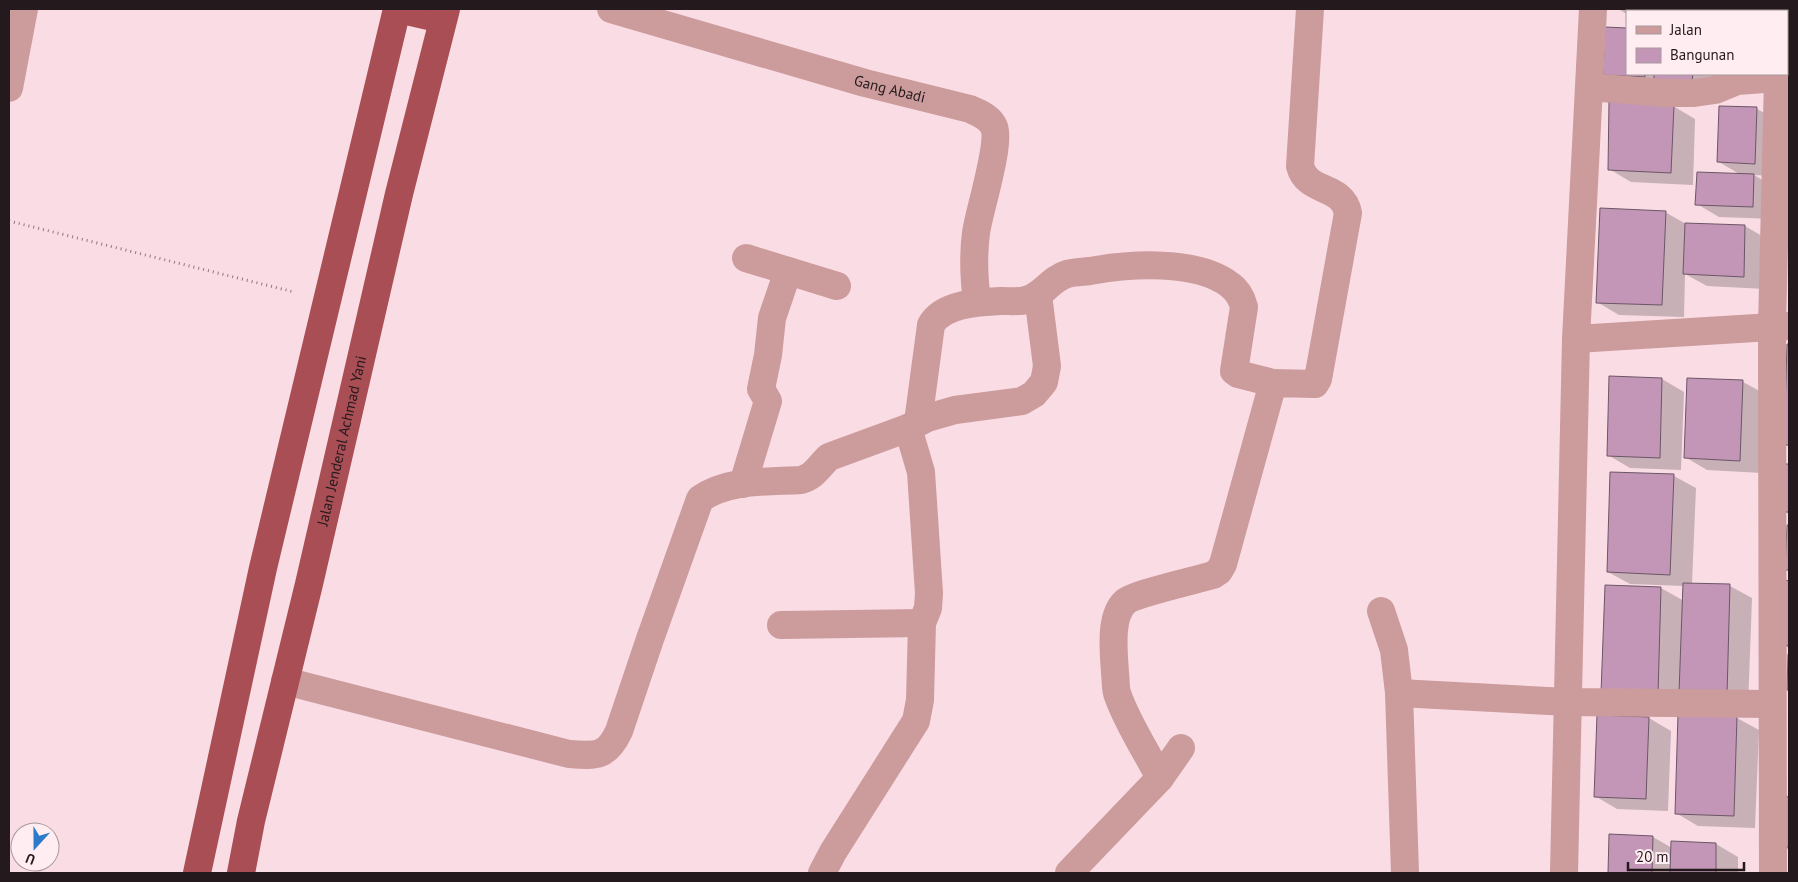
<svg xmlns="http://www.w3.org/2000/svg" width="1798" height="882" font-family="'PT Sans',sans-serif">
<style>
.shadow{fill:#0003}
.building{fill:#c396b7;stroke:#6b5666}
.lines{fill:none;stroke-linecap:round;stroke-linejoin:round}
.path{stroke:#8d797f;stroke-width:3;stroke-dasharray:1 4;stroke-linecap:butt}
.minor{stroke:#cc9b9c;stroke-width:28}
.trunk{stroke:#a94e54;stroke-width:28}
.labels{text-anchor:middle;stroke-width:4;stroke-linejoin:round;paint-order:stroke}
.street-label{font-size:15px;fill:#241a1d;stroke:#ffedf2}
</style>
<rect width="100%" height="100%" fill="#fadce5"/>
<g class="shadow">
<polygon points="1618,9 1699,9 1699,11 1627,11 1627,14"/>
<polygon points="1715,9 1735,9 1784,11 1715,11"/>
<polygon points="1787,13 1789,14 1789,78 1787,74"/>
<polygon points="1604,74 1715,74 1714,94"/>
<polygon points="1673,106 1695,119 1693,185 1631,182 1609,169"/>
<polygon points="1757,109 1779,121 1777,176 1754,175 1776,188 1775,219 1719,217 1697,204 1741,175 1719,162"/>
<polygon points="1665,212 1686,224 1745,226 1767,239 1765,289 1707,286 1685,274 1684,317 1619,315 1597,302"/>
<polygon points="1788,345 1789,345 1789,447 1785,444"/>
<polygon points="1610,378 1662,379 1684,392 1681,470 1630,468 1608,455"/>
<polygon points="1688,380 1743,382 1765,394 1762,473 1707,470 1685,457"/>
<polygon points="1785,465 1789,465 1789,514 1784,511"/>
<polygon points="1674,476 1696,488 1692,584 1730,586 1752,598 1748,707 1624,705 1661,588 1684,601 1684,586 1630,584 1608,572"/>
<polygon points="1786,582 1789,582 1789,648 1784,645"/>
<polygon points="1649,718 1671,731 1668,811 1617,809 1595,796"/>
<polygon points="1737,718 1759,730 1755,828 1698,826 1676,813"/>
<polygon points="1783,798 1789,798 1789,850 1781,846"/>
<polygon points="1611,836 1653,837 1672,848 1672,842 1716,844 1738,857 1738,873 1609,873"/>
</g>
<g class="building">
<polygon points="1714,9 1762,9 1784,10 1784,11 1714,11"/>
<polygon points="1605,27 1627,28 1627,74 1645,74 1645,77 1603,75"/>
<polygon points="1654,74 1693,74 1692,82 1654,80"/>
<polygon points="1609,102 1674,105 1671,173 1608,170"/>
<polygon points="1719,106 1757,107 1755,164 1717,162"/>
<polygon points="1697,172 1754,174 1753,207 1695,205"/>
<polygon points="1600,208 1666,211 1662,305 1596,303"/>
<polygon points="1685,223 1745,225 1744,277 1683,274"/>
<polygon points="1787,344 1789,344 1789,445 1784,445"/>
<polygon points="1609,376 1662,378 1660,458 1607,456"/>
<polygon points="1687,378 1743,380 1740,461 1684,458"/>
<polygon points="1784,464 1789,464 1789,512 1782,512"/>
<polygon points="1610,472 1674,474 1670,575 1607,572"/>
<polygon points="1787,525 1789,525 1789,570 1785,570"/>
<polygon points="1785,580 1789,581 1789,646 1783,645"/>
<polygon points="1683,583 1730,584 1727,695 1679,693"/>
<polygon points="1605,585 1661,587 1658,695 1601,693"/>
<polygon points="1788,654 1789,654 1789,690 1787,690"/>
<polygon points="1678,714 1737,716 1734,816 1675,814"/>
<polygon points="1597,715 1649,717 1646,799 1594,797"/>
<polygon points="1782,796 1789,797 1789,847 1780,847"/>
<polygon points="1609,834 1653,836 1652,873 1608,873"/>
<polygon points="1671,841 1716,843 1716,873 1670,873"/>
</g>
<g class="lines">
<polyline class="path" points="9,221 294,292"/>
<g class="minor">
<path id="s1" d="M 611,9 L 865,83 L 970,109 C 979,113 990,117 994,127 C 1001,144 979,211 976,233 C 973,256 974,279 977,302"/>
<polyline points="1589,87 1664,93 1694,93 1715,90 1737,81 1778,78"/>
<polyline points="9,88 24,9"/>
<polyline points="746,258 837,286"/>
<polyline points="1576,339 1789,326"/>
<path d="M 918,422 L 931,325 C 943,303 981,302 1003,301 C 1010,301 1019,302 1026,300 C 1043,296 1050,279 1067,274 C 1074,272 1082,272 1090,271 C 1130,264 1196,259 1230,285 C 1237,290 1242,299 1244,307 L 1234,371 L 1238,374 L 1273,383"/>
<polyline points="743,484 768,401 761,389 768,355 772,318 788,271"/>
<polyline points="1381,611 1394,650 1399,693 1405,873"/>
<polyline points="781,625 922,623"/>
<path d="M 285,681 L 569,754 C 597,756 607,757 619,731 L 650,639 L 700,499 C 728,479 768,482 801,480 C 815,476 819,466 829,457 L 908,428 L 927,418 L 955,410 L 1022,401 L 1034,394 L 1044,382 L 1047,366 L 1038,295"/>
<polyline points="1399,693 1568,702 1772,704"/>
<polyline points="1160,778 1181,748"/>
<polyline points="822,873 833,852 916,721 920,700 922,623 928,608 929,593 921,472 908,428"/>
<path d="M 1069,873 L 1160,778 C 1146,751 1128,724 1118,696 C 1115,689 1116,680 1115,673 C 1114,653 1109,617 1125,602 C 1134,594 1197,580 1213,575 L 1219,571 L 1223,564 L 1273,383 L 1315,384 L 1318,379 L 1348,213 C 1343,184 1307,194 1300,166 L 1310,9"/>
<polyline points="1564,873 1576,339 1593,9"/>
<polyline points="1773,873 1772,327 1778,78 1789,78"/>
</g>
<g class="trunk">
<polyline points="398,9 442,19"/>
<polyline points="197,873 263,568 397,9"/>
<path id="s2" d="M 241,873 L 251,821 L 309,584 L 399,194 L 446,9"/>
</g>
</g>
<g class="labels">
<g class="street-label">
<text dy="5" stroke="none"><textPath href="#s1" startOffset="290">Gang Abadi</textPath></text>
<text dy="5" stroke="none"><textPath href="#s2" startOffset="444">Jalan Jenderal Achmad Yani</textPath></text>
</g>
</g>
<rect width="1798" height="882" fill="none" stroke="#241a1d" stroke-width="20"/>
<rect x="1626" y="10" width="162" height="65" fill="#ffedf2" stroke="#a7999d"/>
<rect x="1636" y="26" width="25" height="8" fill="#cc9b9c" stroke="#a7999d"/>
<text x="1670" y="35" font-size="15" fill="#241a1d">Jalan</text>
<rect x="1636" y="48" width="25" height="15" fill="#c396b7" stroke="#a7999d"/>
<text x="1670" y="60" font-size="15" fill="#241a1d">Bangunan</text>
<g transform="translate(35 847) rotate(201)"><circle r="24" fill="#ffedf2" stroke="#a7999d"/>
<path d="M0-4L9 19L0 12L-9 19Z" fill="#2c7bcb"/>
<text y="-8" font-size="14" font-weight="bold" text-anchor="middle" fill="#241a1d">U</text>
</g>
<path d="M1628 862v8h116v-8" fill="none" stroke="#241a1d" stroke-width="2.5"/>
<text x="1636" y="862" font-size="15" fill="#241a1d" stroke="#ffedf2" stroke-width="4" paint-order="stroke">20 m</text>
</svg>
